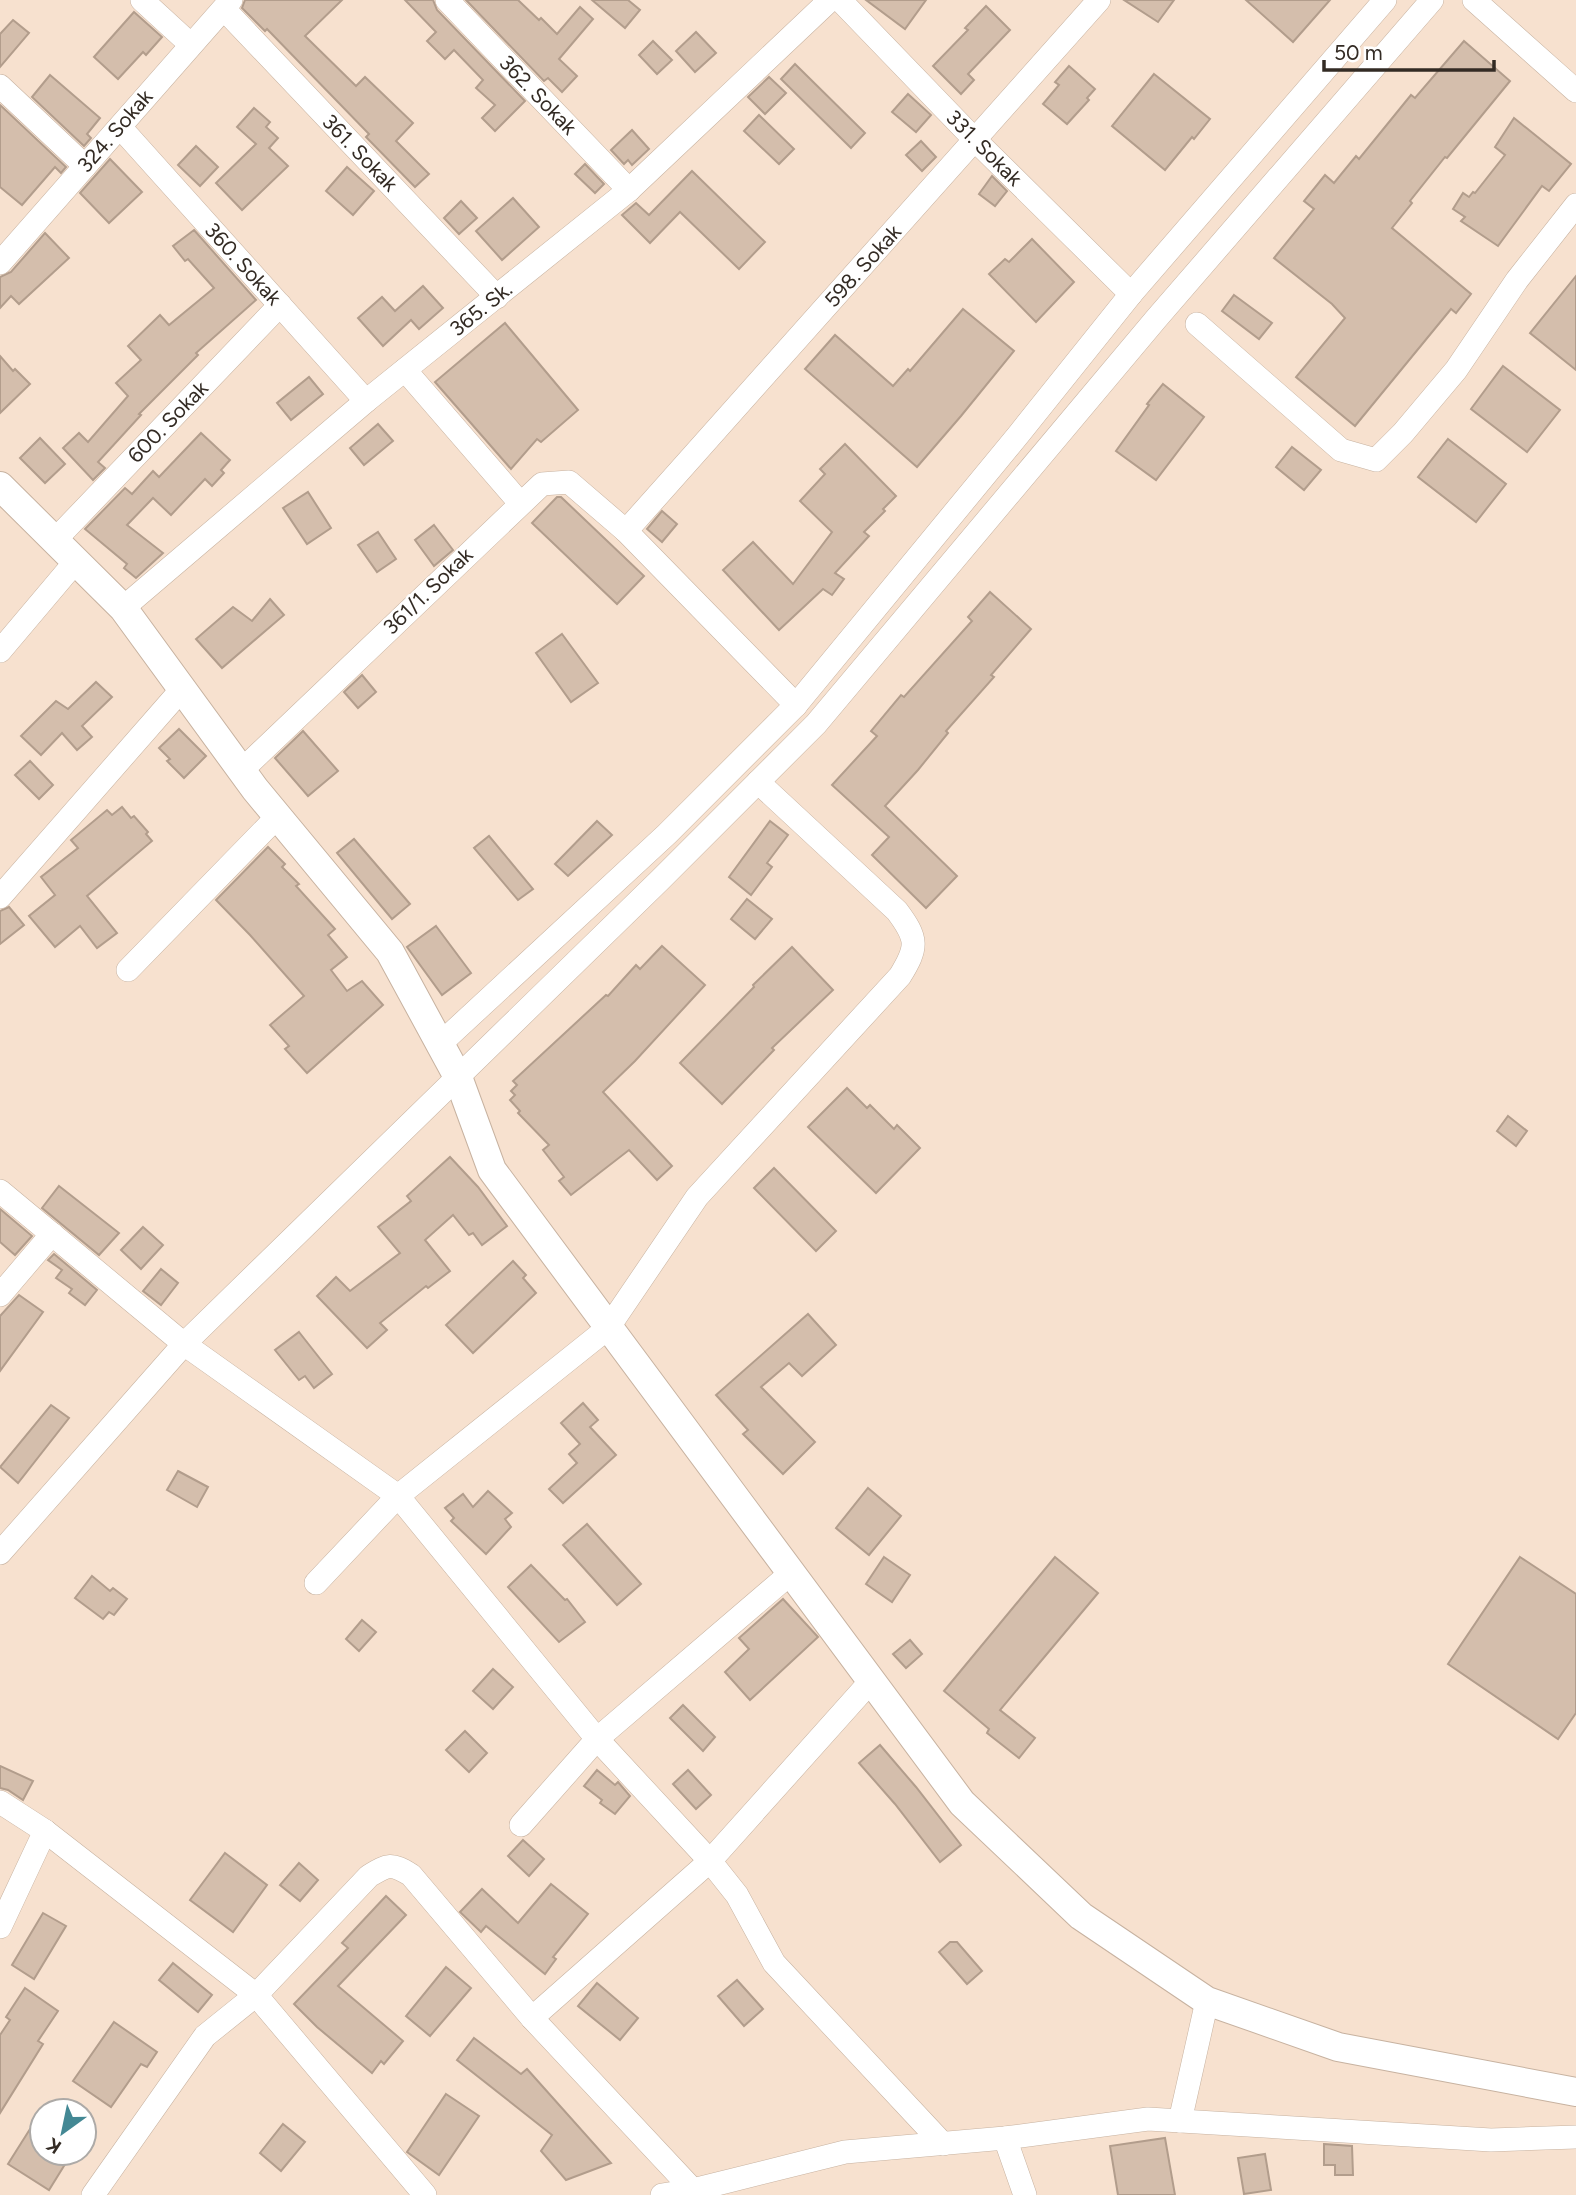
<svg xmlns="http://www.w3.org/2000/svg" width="1576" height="2195" font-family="Figtree,sans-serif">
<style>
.building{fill:#d4beac;stroke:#b29d8c;stroke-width:2}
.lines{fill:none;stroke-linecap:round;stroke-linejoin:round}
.minor-casing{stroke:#c7b2a0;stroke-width:24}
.major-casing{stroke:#c7b2a0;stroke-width:30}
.minor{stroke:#fff;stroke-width:23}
.major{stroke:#fff;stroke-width:28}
.labels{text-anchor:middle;stroke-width:5;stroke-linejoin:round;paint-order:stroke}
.street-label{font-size:21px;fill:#332b24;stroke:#fff}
</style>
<rect width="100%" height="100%" fill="#f7e1cf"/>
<g class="building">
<polygon points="245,0 342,0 305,36 356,86 365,77 413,123 396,141 429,174 415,187 366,137 369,134 267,29 265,31 242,8"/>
<polygon points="405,0 433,0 437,10 525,101 495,131 482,118 495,105 476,88 483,80 454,50 445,59 427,41 436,32"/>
<polygon points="466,0 518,0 539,20 541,18 557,34 580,7 593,19 559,59 577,76 562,92 548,78 544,81"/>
<polygon points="592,0 628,0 640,10 625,28"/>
<polygon points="866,0 926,0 905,29"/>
<polygon points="1124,0 1174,0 1158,22"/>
<polygon points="1246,0 1330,0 1293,42"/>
<polygon points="986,6 1010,30 968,74 974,80 961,94 933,66 968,30 965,28"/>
<polygon points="134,12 162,37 146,55 143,52 118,79 94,57"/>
<polygon points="13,20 29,33 0,67 0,34"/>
<polygon points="696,32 716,53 695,72 676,51"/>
<polygon points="653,41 672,60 657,74 639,55"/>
<polygon points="1464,41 1510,81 1447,158 1445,157 1410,201 1412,203 1392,228 1471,294 1456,313 1451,309 1355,426 1296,377 1345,318 1332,304 1274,258 1314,209 1304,201 1325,175 1334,183 1356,156 1359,159 1411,95 1415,98"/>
<polygon points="795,64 865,133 851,148 781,79"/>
<polygon points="1069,66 1095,89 1087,98 1089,100 1067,124 1043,104 1059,85 1055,82"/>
<polygon points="1154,74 1210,119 1194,139 1192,137 1165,170 1112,126"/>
<polygon points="50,75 100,118 87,134 91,138 84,146 32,97"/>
<polygon points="769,77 786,93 765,114 748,97"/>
<polygon points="908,94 931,115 916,132 892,112"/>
<polygon points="0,105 66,167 61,173 55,167 22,205 0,187"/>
<polygon points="254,108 270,122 266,127 278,138 269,148 288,166 242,210 216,183 256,144 237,127"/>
<polygon points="759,115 794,149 779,164 744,131"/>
<polygon points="1514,118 1571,164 1549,191 1542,186 1498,246 1461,221 1465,217 1453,209 1463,193 1469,197 1473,192 1475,193 1505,155 1495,147"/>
<polygon points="632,130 649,149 632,165 628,160 624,164 611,150"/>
<polygon points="921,141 936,157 922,171 906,155"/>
<polygon points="196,146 218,167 200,186 178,165"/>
<polygon points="110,159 142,192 109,223 80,193"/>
<polygon points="585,164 604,184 595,193 575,174"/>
<polygon points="347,167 374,191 353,215 326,191"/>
<polygon points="692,171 765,242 739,269 680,212 650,243 622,215 636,203 649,215"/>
<polygon points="992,176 1007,191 995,206 979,194"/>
<polygon points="513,198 539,227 502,260 476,231"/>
<polygon points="461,201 477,218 459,234 444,218"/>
<polygon points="194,230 256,300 196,353 198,355 139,414 141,415 98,462 105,468 93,480 63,448 79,433 88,442 128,396 116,383 141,360 128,346 160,315 169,325 214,288 188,259 185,261 173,246"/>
<polygon points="45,233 69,258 19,304 11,296 0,308 0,277 11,272"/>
<polygon points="1032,239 1074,282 1036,322 989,274 1005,259 1009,262"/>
<polygon points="1576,276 1576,370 1530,333"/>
<polygon points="423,286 443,308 419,329 411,320 383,346 358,318 382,297 395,311"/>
<polygon points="1234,295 1272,323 1259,339 1222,311"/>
<polygon points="963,309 1014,351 961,416 917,467 805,369 835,335 893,386 908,369 910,371"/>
<polygon points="505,323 578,410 541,442 537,439 511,469 435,382"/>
<polygon points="0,356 13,371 15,369 30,384 0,413"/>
<polygon points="1503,366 1560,410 1527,452 1471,409"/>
<polygon points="309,377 323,394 291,420 277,403"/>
<polygon points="1163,384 1204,417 1156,480 1116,451 1149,405 1147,404"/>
<polygon points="378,424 393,441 364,465 350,448"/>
<polygon points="201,433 230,460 221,470 224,473 212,486 205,479 171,515 153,498 127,525 163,553 136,578 124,568 127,564 85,529 125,488 132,494 153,471 159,477"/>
<polygon points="40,438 65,464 45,483 20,458"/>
<polygon points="1448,439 1506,484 1476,522 1418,477"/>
<polygon points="845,444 896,496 883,509 885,511 864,532 869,536 835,573 844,579 832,595 823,589 779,630 723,570 753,542 793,584 832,532 800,501 825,474 820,469"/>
<polygon points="1292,447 1321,470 1304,490 1276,467"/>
<polygon points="308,492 331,528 307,544 283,508"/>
<polygon points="557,497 561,497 644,576 617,604 532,523"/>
<polygon points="662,511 677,524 662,542 647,529"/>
<polygon points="434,525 453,550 434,566 415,540"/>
<polygon points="378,532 396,559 377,572 358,545"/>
<polygon points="990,592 1031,629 991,675 994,677 946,731 948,733 918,770 885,806 957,876 926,908 872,855 889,837 832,785 877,736 871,731 901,695 904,697 972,621 968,617"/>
<polygon points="270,599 284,615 222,668 196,639 233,607 252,621"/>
<polygon points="562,634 598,683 571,702 536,653"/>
<polygon points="362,675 376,692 358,708 344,692"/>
<polygon points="96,682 112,697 82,726 92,737 77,750 62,733 41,755 21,736 56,701 68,709"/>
<polygon points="179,729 206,756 184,778 167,761 170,759 159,748"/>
<polygon points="303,731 338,771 308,796 275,758"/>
<polygon points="30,761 53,785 39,799 15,775"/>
<polygon points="122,807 131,818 134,816 148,832 146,834 152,841 87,896 117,933 97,948 80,926 55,947 29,916 55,895 41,877 78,848 71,840 107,810 112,815"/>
<polygon points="597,821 612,835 568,876 555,864"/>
<polygon points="770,821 788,835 767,863 772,867 751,895 729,877"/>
<polygon points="489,836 533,889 518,900 474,848"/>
<polygon points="354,839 410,904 392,919 337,853"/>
<polygon points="268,847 285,864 282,867 299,884 296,886 335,929 328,935 347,957 331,970 347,991 362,981 383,1005 307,1073 285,1049 289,1046 270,1025 304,996 250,935 216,900"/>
<polygon points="747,899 772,919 755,939 731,919"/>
<polygon points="9,907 24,925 0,944 0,911"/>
<polygon points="436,926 471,973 442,995 407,947"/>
<polygon points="662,946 705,985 635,1061 603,1092 672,1166 657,1180 629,1150 571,1195 559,1181 564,1177 543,1150 549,1145 518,1113 520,1111 510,1100 515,1095 511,1091 517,1085 513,1081 606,995 608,996 636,965 640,969"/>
<polygon points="792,947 833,990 772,1048 774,1050 722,1104 680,1063 754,987 753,985"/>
<polygon points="847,1088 867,1108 870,1105 894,1129 897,1125 920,1148 876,1193 808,1127"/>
<polygon points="1508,1116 1527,1131 1516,1146 1497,1131"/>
<polygon points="450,1157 478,1187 507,1226 482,1245 473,1233 469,1235 453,1215 425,1240 450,1271 428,1288 426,1286 380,1323 387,1330 367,1348 317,1296 336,1277 350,1291 400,1253 378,1227 411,1201 407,1196"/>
<polygon points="774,1168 836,1231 816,1251 754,1188"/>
<polygon points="59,1186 119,1233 99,1255 42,1208"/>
<polygon points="0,1209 32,1236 15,1255 0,1242"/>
<polygon points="143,1227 163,1245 141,1269 121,1250"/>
<polygon points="54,1254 97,1290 85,1305 69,1293 72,1289 56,1278 62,1270 48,1260"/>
<polygon points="513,1261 526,1275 523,1278 536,1293 473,1353 446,1325"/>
<polygon points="161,1269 178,1283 161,1305 143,1291"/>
<polygon points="19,1295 43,1312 0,1371 0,1316"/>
<polygon points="808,1314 836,1345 802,1376 789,1363 761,1387 815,1442 783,1474 743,1434 748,1430 716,1395"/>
<polygon points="299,1332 332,1374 314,1388 305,1376 299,1380 275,1350"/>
<polygon points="583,1403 598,1420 590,1427 616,1455 563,1503 549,1489 577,1463 569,1454 580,1444 561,1423"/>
<polygon points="51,1405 69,1418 18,1483 0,1467"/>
<polygon points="178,1471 208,1487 197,1507 167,1490"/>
<polygon points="868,1488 901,1516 869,1555 836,1528"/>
<polygon points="488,1491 512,1513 505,1519 511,1527 486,1554 451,1521 454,1518 445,1508 463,1494 473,1507"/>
<polygon points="587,1524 641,1584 617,1605 563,1545"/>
<polygon points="884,1557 910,1575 892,1602 866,1584"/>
<polygon points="1055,1557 1098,1593 1000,1710 1035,1738 1019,1758 987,1733 989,1729 944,1691"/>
<polygon points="1520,1557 1576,1594 1576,1713 1558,1739 1448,1664"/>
<polygon points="531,1565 565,1600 567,1599 585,1622 559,1642 508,1587"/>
<polygon points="92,1576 110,1591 113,1588 127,1599 114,1615 109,1612 103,1619 75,1598"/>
<polygon points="783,1599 818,1637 750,1700 725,1672 749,1649 739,1638"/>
<polygon points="362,1620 376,1632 359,1651 346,1639"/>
<polygon points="910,1640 922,1654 906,1668 893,1654"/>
<polygon points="493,1669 513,1687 493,1709 473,1691"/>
<polygon points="683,1705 715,1737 703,1751 670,1718"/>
<polygon points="465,1731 487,1753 469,1772 446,1750"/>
<polygon points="880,1745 916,1787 961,1845 940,1862 895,1804 859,1763"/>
<polygon points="0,1766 33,1781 23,1800 8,1790 0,1788"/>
<polygon points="597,1770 615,1785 618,1782 630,1796 615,1814 600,1803 602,1800 584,1786"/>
<polygon points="688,1770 711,1795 696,1809 673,1784"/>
<polygon points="523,1840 544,1859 529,1876 508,1856"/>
<polygon points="225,1853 267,1885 233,1932 190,1900"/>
<polygon points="299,1863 318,1880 300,1901 280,1885"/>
<polygon points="551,1884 588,1914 553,1957 556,1959 545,1974 486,1926 481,1932 460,1912 482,1889 518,1923"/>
<polygon points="386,1896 406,1915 338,1986 403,2041 384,2064 381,2061 372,2073 317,2027 294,2004 348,1948 342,1943"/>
<polygon points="43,1913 66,1926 34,1979 12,1965"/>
<polygon points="950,1942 957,1942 982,1971 967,1984 939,1952"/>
<polygon points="173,1963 212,1995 198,2012 159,1980"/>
<polygon points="446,1967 471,1988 430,2036 406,2016"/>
<polygon points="737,1980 763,2009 744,2026 718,1996"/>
<polygon points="597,1983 638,2018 620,2040 578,2006"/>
<polygon points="25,1988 58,2011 38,2041 43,2044 0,2113 0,2035 10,2020 6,2017"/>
<polygon points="114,2022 157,2052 147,2067 141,2064 111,2107 73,2081"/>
<polygon points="474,2038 521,2074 527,2069 611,2163 566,2180 541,2151 552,2135 457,2060"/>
<polygon points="446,2094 479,2116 439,2175 407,2152"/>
<polygon points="283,2124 305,2142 281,2171 260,2153"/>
<polygon points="30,2129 42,2136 42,2153 72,2153 49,2190 8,2164"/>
<polygon points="1165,2138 1175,2195 1118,2195 1110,2146"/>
<polygon points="1324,2144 1352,2146 1353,2175 1335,2175 1335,2165 1324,2165"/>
<polygon points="1265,2154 1271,2190 1244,2194 1238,2158"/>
</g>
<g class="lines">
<g class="minor-casing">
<g id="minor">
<polyline points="142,0 190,44"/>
<polyline points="447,0 629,190"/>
<polyline points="840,0 976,141 1131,294"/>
<polyline points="1474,0 1576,91"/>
<polyline points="224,9 497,297"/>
<polyline points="0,86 85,166"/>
<polyline points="120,127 366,401"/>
<polyline points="0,263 231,0"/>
<polyline points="1197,324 1341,450 1376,460 1403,433 1456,370 1517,280 1576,205"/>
<polyline points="405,370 520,503"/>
<polyline points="626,531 1099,0"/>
<polyline points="55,540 280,305"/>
<polyline points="123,608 366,401 629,190 830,0"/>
<polyline points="0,651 76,561"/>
<polyline points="242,770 542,484 569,482 626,531 796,705"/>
<polyline points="0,897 182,689"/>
<polyline points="128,970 278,816"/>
<polyline points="440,1044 667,834 796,705 1019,434 1131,294 1385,0"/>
<polyline points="0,1191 184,1344 398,1496 597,1739 710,1861 737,1895 774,1963 943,2144"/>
<polyline points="0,1295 52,1234"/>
<polyline points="0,1553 184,1344 660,880 816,724 1156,319 1432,0"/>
<path d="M 316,1583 L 398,1496 L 608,1328 L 697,1197 L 900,976 C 918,947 918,939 897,911 L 758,782"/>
<polyline points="0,1802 45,1831 256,1995 425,2195"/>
<polyline points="521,1825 597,1739 791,1573"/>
<polyline points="0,1927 45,1831"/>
<polyline points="532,2018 710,1861 871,1681"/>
<polyline points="1180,2121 1207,2001"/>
<polyline points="1005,2138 1025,2195"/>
<path d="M 93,2195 L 205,2036 L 256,1995 L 369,1876 C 389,1864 391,1863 411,1875 L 532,2018 L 693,2190"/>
<polyline points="662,2195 693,2190 845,2152 1005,2138 1148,2119 1491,2140 1576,2137"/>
</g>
</g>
<g class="major-casing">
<polyline id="major" points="0,486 123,608 255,789 390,952 458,1077 492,1170 962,1803 1081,1916 1207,2001 1338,2047 1576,2092"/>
</g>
<use href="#minor" class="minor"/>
<use href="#major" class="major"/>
</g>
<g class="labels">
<g class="street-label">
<text transform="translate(538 95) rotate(46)" y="7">362. Sokak</text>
<text transform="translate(115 131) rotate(-49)" y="7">324. Sokak</text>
<text transform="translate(984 148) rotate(45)" y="7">331. Sokak</text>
<text transform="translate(360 153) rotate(46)" y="7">361. Sokak</text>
<text transform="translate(243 264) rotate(48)" y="7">360. Sokak</text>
<text transform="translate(863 266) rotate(-48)" y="7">598. Sokak</text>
<text transform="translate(481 309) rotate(-39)" y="7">365. Sk.</text>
<text transform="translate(168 422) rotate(-46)" y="7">600. Sokak</text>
<text transform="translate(428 591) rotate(-44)" y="7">361/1. Sokak</text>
</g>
</g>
<g transform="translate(63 2132) rotate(213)"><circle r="33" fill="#ffffff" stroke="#adaaa7" stroke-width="2"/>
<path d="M0-5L12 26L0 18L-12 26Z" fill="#438894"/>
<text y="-10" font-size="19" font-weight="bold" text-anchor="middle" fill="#332b24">K</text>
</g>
<path d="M1324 60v10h170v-10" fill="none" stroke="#332b24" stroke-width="3.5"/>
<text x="1334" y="60" font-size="21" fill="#332b24" stroke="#ffffff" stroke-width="5" paint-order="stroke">50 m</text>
</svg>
